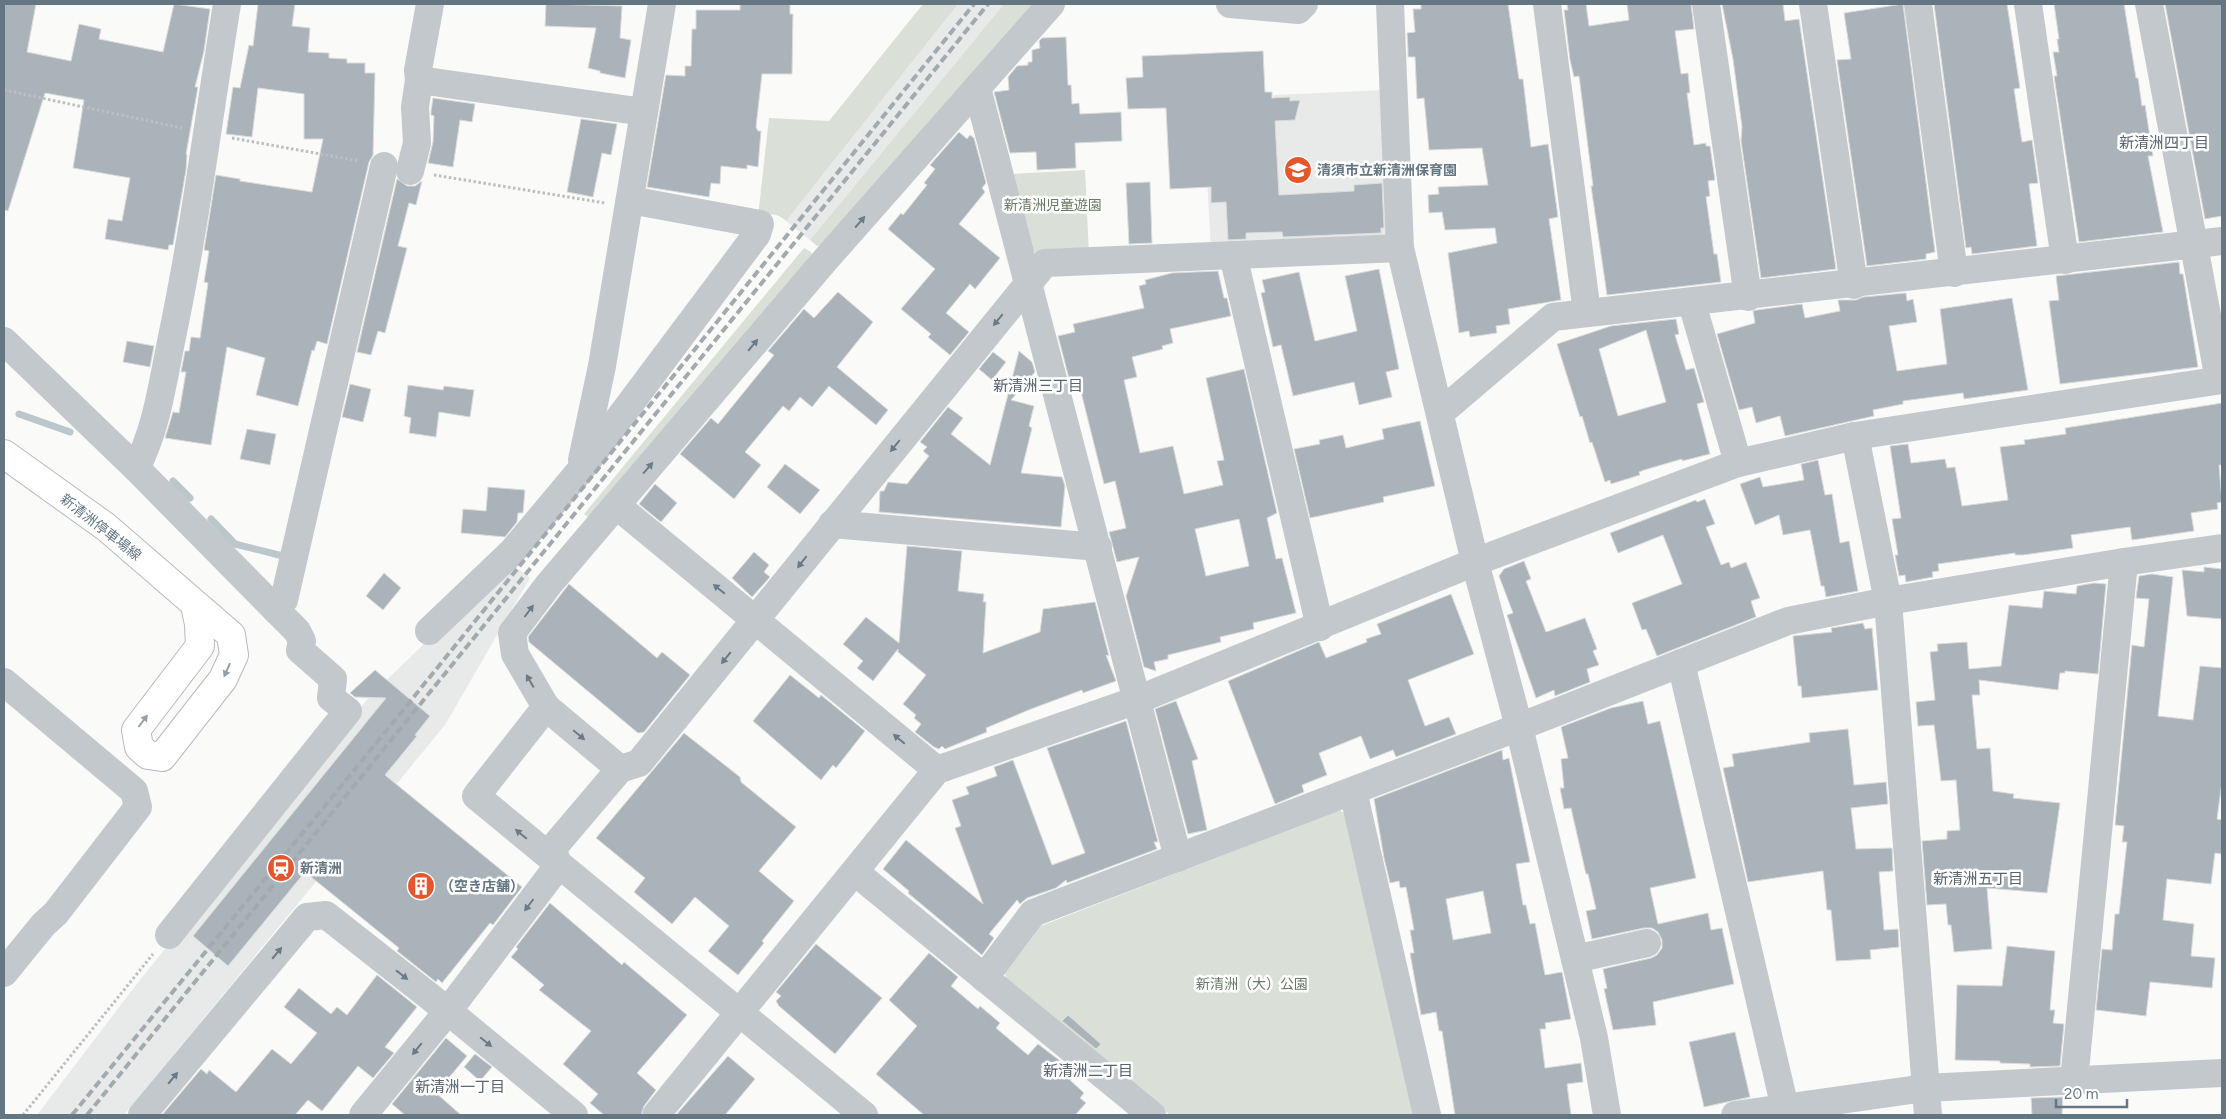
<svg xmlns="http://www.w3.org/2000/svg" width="2226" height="1119" font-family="Figtree,'Noto Sans JP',sans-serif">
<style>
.built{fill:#e8e9e9}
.green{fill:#dadfd7}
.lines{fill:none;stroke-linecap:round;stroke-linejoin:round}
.stream{stroke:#bbc7cb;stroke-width:7}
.building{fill:#aab3b9;stroke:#dcdcda;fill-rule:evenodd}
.major-casing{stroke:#b5babe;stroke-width:30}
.path{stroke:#bbbfc2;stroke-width:3;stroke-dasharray:2.5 2.5;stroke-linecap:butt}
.minor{stroke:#c3c8cc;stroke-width:28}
.major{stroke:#fff;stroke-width:28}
.rail{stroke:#a2aab0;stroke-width:4;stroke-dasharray:8 4;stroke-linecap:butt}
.oneway{fill:#6a7a87}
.oneway2{fill:#939fa8}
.labels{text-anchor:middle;stroke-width:5;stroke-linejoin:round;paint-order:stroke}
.poi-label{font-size:14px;font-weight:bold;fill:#657683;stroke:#fff;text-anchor:start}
.park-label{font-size:14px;fill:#687a64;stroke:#fff}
.street-label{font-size:14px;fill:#657683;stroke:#fff}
.neighbourhood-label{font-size:15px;fill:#57646e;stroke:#fff}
</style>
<rect width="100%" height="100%" fill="#fafaf8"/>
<g class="built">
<polygon points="958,4 1004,4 810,240 786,221"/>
<polygon points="1385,90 1391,231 1382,240 1211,249 1203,109 1274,102 1274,95"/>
<polygon points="509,562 530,578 445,725 124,1115 37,1115 139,981 370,696"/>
</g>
<g class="green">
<path d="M 923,4 L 958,4 L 786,221 C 776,212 770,214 758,217 L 769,118 L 829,121 Z"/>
<polygon points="1004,4 1039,4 827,244 817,246 810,240"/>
<polygon points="1085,170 1089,255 1038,256 1030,246 1012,174"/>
<polygon points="804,248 811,252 813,260 589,518 584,514"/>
<polygon points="1339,810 1348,815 1419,1115 1170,1115 1007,984 1005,973 1041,926"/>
</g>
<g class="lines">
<g class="stream">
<polyline points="19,414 70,432"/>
<polyline points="173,481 190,498"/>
<polyline points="211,519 235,544 283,556"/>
</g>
</g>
<g class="building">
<polygon points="4,4 36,4 27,52 71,61 79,24 101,29 99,39 163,52 174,4 210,9 204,51 195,87 198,87 186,154 187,155 186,170 173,245 169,245 168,250 105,239 108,219 122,221 130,178 73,168 84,100 45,93 8,211 4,210"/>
<polygon points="258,4 295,4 292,26 310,28 308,52 329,53 329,58 347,59 347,63 365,63 365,73 375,73 373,155 369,162 327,344 317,341 314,351 312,350 298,406 256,395 265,358 227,347 211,445 165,438 173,412 179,413 186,372 181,372 185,351 189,351 191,337 200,338 208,283 204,282 209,251 204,250 216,175 240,179 240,181 312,192 323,139 304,139 304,94 258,88 252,137 226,134 233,87 240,88 249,45 253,46"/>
<polygon points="546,4 622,6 620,38 631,40 625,78 600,73 600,71 588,68 596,28 545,26"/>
<polygon points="740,4 790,4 790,14 793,14 792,74 762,74 756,127 758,131 761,131 758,167 747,165 747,169 721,166 720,184 711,183 709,197 647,187 666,75 685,76 685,66 691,66 692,29 696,29 696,10 740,10"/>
<polygon points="1421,4 1508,4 1519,79 1523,79 1531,147 1548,144 1558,217 1549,219 1561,300 1508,309 1510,324 1496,326 1497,333 1470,337 1469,331 1459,333 1448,253 1497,243 1495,228 1445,230 1442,212 1429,213 1428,195 1439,194 1438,187 1488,185 1482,148 1429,150 1424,98 1417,99 1415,57 1408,57 1408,50 1407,33 1415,32 1413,9 1421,9"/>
<polygon points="1567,4 1586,4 1589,26 1629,20 1627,4 1691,4 1694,29 1675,31 1681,74 1688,73 1690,93 1687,93 1694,145 1706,143 1706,146 1710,146 1715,180 1708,181 1710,196 1706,197 1714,254 1717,254 1721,282 1607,295 1591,186 1593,186 1579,76 1574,77 1570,60 1564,10 1568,10"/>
<polygon points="1722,4 1783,4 1785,21 1799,19 1836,269 1761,278 1741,141 1742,127 1733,59"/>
<polygon points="1903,4 1935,252 1926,254 1926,259 1867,266 1837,60 1851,59 1844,13"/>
<polygon points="1934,4 2007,4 2020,88 2014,89 2022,142 2032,140 2038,183 2029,184 2037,246 1972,254 1971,247 1966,248"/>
<polygon points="2054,4 2124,4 2136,78 2138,78 2142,106 2145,105 2153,156 2148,156 2163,232 2079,242 2054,76 2057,76 2053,52 2059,52 2057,39 2059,39"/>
<polygon points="2165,4 2222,4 2222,216 2205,219"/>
<polygon points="1066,37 1068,85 1071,85 1072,104 1079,103 1080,114 1121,112 1122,141 1075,143 1076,168 1037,170 1036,152 1010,153 994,92 1009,90 1008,77 1017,66 1028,65 1028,62 1032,62 1032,50 1040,48 1039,41 1042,38"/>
<polygon points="1263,51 1265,92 1272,92 1272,98 1290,97 1290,101 1300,100 1295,120 1275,121 1279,195 1354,191 1354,185 1382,183 1384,228 1381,228 1381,233 1283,237 1282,232 1246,233 1246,239 1228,240 1226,202 1211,203 1211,187 1170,189 1166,108 1128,109 1126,78 1143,77 1142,56"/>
<polygon points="433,98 475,104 472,122 460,120 453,167 428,163 433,142 434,116 431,115 431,111"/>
<polygon points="581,119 617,124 611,155 602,153 593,197 567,192"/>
<polygon points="959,132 967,139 970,135 974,138 986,183 982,188 985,192 959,224 1000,258 975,289 970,284 946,313 969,332 950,355 928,337 931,334 901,309 935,269 888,229 901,213 903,215 927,185 924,183 935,169 930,165"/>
<polygon points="397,179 407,186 415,186 422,181 416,205 409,203 398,246 407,248 385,333 378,331 371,355 357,352"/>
<polygon points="1150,182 1152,243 1129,244 1126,183"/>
<polygon points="2179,262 2180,274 2183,274 2198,367 2060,384 2049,301 2059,300 2056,276"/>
<polygon points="1379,269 1399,369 1386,372 1392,397 1359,405 1354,382 1293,396 1281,345 1273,347 1261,293 1265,292 1262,280 1299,272 1315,341 1357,331 1345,276"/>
<path d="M 1218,271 L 1224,298 L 1227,298 L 1231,316 L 1170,329 L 1173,343 L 1162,346 L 1163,349 L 1132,357 L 1137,377 L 1124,380 L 1140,453 L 1173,446 L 1184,494 L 1223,485 L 1217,461 L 1224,460 L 1206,378 L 1244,369 L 1277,513 L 1267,518 L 1276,559 L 1282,558 L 1296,613 L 1253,623 L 1254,629 L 1220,637 L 1221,642 L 1168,655 L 1168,659 L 1154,662 L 1156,671 L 1144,667 L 1126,596 L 1139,557 L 1117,562 L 1109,532 L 1126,528 L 1115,481 L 1104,484 L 1079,384 L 1071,386 L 1058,336 L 1075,332 L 1073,324 L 1144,308 L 1139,286 L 1146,284 L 1145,280 L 1172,273 ZM 1239,519 L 1249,566 L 1206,576 L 1195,529 Z"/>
<polygon points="838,292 873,322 837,367 888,410 876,425 829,386 812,407 800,397 789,411 783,406 745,452 761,465 734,499 680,454 711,418 718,424 774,355 768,351 804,309 814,318"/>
<polygon points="1906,293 1907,301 1913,299 1917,322 1889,326 1897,371 1947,364 1940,309 2012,298 2028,390 1964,399 1963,393 1903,401 1903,404 1873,410 1874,416 1785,436 1780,416 1756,423 1752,407 1739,410 1717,334 1755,323 1753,311 1757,310 1802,304 1805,318 1840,311 1838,300 1856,300 1863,297"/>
<path d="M 1676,319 L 1679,334 L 1675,335 L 1686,370 L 1694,368 L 1704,402 L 1697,404 L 1710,454 L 1682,461 L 1682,459 L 1644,470 L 1639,472 L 1640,475 L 1611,484 L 1610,480 L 1605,482 L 1592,442 L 1590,443 L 1582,416 L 1580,417 L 1557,344 L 1611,326 ZM 1646,330 L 1666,402 L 1618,416 L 1599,349 Z"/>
<polygon points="127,341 154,346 150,367 123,362"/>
<polygon points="1019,351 1032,362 1035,372 1011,400 1034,406 1029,426 1032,428 1021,473 1062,477 1065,486 1061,527 879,512 880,491 884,491 888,482 907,484 929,456 923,451 927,447 920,442 948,407 963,418 951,434 990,465"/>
<polygon points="993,352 1006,362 992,380 979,369"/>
<polygon points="350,384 371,389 363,422 342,417"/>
<polygon points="408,385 443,390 444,386 474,390 470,417 439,412 436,437 409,433 411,418 404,416"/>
<polygon points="2222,403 2222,465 2219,465 2222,502 2217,503 2218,509 2191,513 2194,531 2132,540 2130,527 2071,535 2073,548 2023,555 2015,555 2015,553 1938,564 1939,571 1932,572 1933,577 1906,582 1905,575 1899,576 1895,555 1898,555 1892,519 1901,518 1890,446 1908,444 1911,463 1945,459 1947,468 1955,467 1962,506 2008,500 2000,447 2025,444 2024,440 2066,434 2065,428"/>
<polygon points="1420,421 1435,486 1383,497 1384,502 1310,518 1294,449 1320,444 1319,440 1343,435 1346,448 1384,439 1382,429"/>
<polygon points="247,429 276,434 270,465 240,459"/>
<polygon points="1818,460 1825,495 1832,494 1840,543 1849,541 1858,591 1826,597 1824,586 1821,586 1810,530 1783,535 1779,515 1755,525 1740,484 1760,477 1763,487 1804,480 1801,464"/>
<polygon points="785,464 820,490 800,514 767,487"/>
<polygon points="655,484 677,503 661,522 639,504"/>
<polygon points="488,487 525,490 523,513 518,513 517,522 505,537 461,533 463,509 486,511"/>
<polygon points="1705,499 1715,524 1706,527 1721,565 1729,562 1731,568 1746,562 1760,598 1751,601 1756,617 1657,656 1646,629 1642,630 1632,603 1682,584 1663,535 1618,553 1610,533 1696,500 1697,502"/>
<polygon points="907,546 962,551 958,591 984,594 983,602 986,602 983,653 1040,632 1043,609 1095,602 1109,656 1106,655 1116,681 1083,693 1082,690 1031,709 986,728 987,732 945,749 942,746 939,749 934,747 915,732 921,724 914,718 916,715 903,704 926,675 898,652 898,649 873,681 857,668 863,661 843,644 866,617 899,643"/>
<polygon points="754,552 769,565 764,572 770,577 752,597 732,578"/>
<polygon points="1524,561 1531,579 1526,581 1546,632 1585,618 1597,649 1593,651 1599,665 1587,669 1590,682 1555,696 1554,690 1536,698 1507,615 1513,613 1499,576 1504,569"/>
<polygon points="2204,567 2222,569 2222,619 2187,616 2182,570 2204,572"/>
<polygon points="384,573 401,588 383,610 366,596"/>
<polygon points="2152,574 2173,577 2158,716 2193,720 2200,666 2222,668 2222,782 2217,819 2222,820 2222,854 2215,853 2211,884 2167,879 2163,920 2194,924 2191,956 2215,958 2212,988 2150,982 2146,1016 2096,1010 2102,949 2112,950 2115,914 2119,914 2127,842 2122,842 2124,826 2115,825 2132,645 2144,647 2149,599 2136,598 2139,576"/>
<polygon points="2094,583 2106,584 2098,674 2065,671 2065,673 2060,673 2058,690 1979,680 1980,695 1972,695 1977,749 1990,748 1993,791 2014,794 2013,798 2060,803 2047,893 1987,888 1992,949 1954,952 1951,925 1948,925 1946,904 1927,905 1922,841 1947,839 1947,831 1960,830 1956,780 1941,781 1934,725 1918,726 1916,702 1935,700 1930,652 1938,651 1937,644 1967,642 1969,669 2001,666 2009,605 2042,608 2044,591 2076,594 2077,586"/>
<polygon points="569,584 657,658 662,652 690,675 644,732 638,733 529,642 528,637"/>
<polygon points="1451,594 1474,654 1408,680 1425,726 1449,717 1456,734 1396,757 1393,750 1370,759 1361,736 1319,753 1327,775 1302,785 1304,792 1275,804 1228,681 1319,642 1326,658 1367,642 1366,639 1381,634 1377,624"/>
<polygon points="1863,623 1865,629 1872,628 1878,690 1802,698 1801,686 1798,686 1793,636 1832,632 1831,628"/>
<polygon points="375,670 430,716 415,735 417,736 385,775 522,887 493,925 490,923 442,983 438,979 436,982 397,951 399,948 305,872 228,966 193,936 386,698 355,697 350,693"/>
<polygon points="790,675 819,698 821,695 865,731 836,768 833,765 821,780 753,721"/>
<polygon points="1176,701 1198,759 1192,761 1207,830 1188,834 1155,709"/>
<polygon points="1643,701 1648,724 1660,721 1696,878 1650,888 1658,924 1708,913 1711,930 1722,928 1734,984 1653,1002 1656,1025 1613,1030 1604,989 1607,988 1603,969 1651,958 1657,955 1662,948 1662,940 1658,932 1652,928 1644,928 1592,939 1586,911 1596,909 1588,874 1586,874 1571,808 1564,809 1560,788 1564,788 1561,759 1568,758 1561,727 1611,708"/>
<polygon points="1126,721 1158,842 1154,842 1157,849 1067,883 1066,880 1056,888 1027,898 1020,904 1017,900 989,934 994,938 982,955 908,893 909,891 883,869 906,840 983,904 955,828 961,826 952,800 969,794 966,787 997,776 994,767 1013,760 1052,865 1085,853 1047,748"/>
<polygon points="1848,729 1854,785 1886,782 1888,804 1851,808 1856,849 1892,848 1893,871 1879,872 1884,930 1898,929 1899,947 1870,950 1871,959 1836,961 1831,910 1827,910 1823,871 1748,882 1723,768 1734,766 1732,754 1810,742 1809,733"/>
<polygon points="684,733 740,777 741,782 796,827 759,871 794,901 762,941 764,943 738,975 708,951 729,926 695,897 672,924 634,892 645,878 596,838"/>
<path d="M 1502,750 L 1503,760 L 1509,758 L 1530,862 L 1516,864 L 1523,905 L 1526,905 L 1530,924 L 1535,923 L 1545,975 L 1562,972 L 1571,1019 L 1545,1023 L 1546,1029 L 1540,1029 L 1545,1068 L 1581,1063 L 1583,1082 L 1567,1084 L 1571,1115 L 1455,1115 L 1442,1031 L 1439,1031 L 1436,1012 L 1421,1015 L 1410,953 L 1414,953 L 1410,930 L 1414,930 L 1406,887 L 1400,888 L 1399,881 L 1390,883 L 1384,858 L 1374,799 ZM 1483,891 L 1491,933 L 1453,940 L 1446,899 Z"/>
<polygon points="550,903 622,965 624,962 687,1015 637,1073 656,1090 644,1106 641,1115 604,1115 590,1103 598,1094 563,1064 591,1031 539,990 544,985 511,957 518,949 516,947"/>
<polygon points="816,944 882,998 835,1054 779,1006 776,1001 781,996 776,992"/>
<polygon points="2007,946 2055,951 2050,1010 2055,1010 2053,1023 2064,1024 2060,1066 2030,1067 2030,1064 2000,1063 2000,1061 1955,1060 1957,985 2002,986"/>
<polygon points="929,953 958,977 951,986 978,1009 980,1006 1000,1023 996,1028 1028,1055 1038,1044 1076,1073 1070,1080 1084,1093 1080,1098 1086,1103 1075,1115 924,1115 876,1074 917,1026 889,1000"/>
<polygon points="377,975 417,1007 385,1047 394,1053 373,1078 358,1066 322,1111 308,1100 295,1115 162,1115 201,1069 207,1074 209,1070 236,1092 272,1049 291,1064 317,1033 284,1007 299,988 331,1014 337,1007 347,1015"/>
<polygon points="1068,1015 1101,1044 1096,1049 1062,1021"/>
<polygon points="1735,1032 1750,1097 1704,1107 1689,1042"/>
<polygon points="446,1038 467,1056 436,1093 461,1115 405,1115 392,1104"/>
<polygon points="475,1054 492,1067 480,1081 464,1067"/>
<polygon points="728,1056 755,1079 725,1115 676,1115"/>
<polygon points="2063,1097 2062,1115 2032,1115 2031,1098"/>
</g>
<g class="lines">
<g class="major-casing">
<polyline id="major" points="4,454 106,527 231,635 234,655 223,679 162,757 148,755 139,747 136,730 200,646 199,624 195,605"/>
</g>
<g class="path">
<polyline points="4,90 182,128"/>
<polyline points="232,138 359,161"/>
<polyline points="434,175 605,203"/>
<polyline points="23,1115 153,954"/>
</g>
<g class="minor">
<polyline points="430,4 418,70 419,80 644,112"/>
<polyline points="1230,4 1298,10 1304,4"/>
<polyline points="1390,4 1400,248 1475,562 1519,727 1594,1038 1607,1115"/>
<polyline points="1547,4 1587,313"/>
<polyline points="1706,4 1748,297"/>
<polyline points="1813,4 1854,285"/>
<polyline points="1918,4 1954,273"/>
<polyline points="2028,4 2065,260"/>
<polyline points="2149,4 2219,380"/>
<polyline points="977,88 1178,858"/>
<polyline points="410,171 417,143 415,107 419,80"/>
<polyline points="1233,255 1320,627"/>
<polyline points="1692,303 1738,463"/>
<polyline points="4,341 136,468 297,631 302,641 300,650 333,679 331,698 348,711 169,935"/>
<polyline points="1440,413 1553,317 2222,241"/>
<polyline points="1855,436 1888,601 1928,1115"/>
<polyline points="582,460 602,366 662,4"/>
<path d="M 136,468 C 157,429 163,380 172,337 C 195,227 209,115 227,4"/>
<polyline points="616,505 937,770"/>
<polyline points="832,524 1098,547"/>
<polyline points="276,610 284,600 384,166"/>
<polyline points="429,631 512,552 579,472 757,234 760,224 630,200"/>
<polyline points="1681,663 1785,1108"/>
<polyline points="4,682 134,791 138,807 56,913 43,925 4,973"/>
<polyline points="546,707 515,654 512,633 549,584 826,259 1051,4"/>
<polyline points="620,769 639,763 1045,263 1400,248"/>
<polyline points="1353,791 1427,1115"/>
<polyline points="558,866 553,848 620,769 546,707 476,796 864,1115"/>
<polyline points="855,872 1152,1115"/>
<polyline points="1575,959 1647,943"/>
<polyline points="984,978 1033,913 1519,727 1788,621 1888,601 2124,562 2222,548"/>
<polyline points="2074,1081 2124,562"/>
<polyline points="142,1115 307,917 326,915 448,1011 574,1115"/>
<polyline points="363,1115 448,1011 558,866"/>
<polyline points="656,1115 937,770 1137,700 1475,562 1738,463 1855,436 2222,380"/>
<polyline points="1735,1115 1925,1088 2222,1073"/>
</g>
<use href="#major" class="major"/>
<g class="rail">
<polyline points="72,1115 387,730 974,4"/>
<polyline points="87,1115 988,4"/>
</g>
</g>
<defs><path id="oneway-solid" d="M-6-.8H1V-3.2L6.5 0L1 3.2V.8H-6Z" transform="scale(1.25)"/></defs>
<g class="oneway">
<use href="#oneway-solid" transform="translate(860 222) rotate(-49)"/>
<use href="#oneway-solid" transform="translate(998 320) rotate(129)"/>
<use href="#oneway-solid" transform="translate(753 345) rotate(-50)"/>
<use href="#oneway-solid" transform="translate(895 446) rotate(129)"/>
<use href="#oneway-solid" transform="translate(648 468) rotate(-49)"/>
<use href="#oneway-solid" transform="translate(802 562) rotate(128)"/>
<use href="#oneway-solid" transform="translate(719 589) rotate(-141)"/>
<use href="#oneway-solid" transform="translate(529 611) rotate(-53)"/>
<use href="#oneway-solid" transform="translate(726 658) rotate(129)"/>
<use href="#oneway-solid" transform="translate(530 681) rotate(-120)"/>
<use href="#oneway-solid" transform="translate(579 735) rotate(40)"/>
<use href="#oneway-solid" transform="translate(899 739) rotate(-140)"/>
<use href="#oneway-solid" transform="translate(521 834) rotate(-140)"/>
<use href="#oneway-solid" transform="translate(529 905) rotate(127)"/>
<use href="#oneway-solid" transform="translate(277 953) rotate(-50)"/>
<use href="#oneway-solid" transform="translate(402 975) rotate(38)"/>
<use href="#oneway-solid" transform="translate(486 1042) rotate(39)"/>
<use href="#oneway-solid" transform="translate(417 1049) rotate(129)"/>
<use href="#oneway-solid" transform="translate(173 1078) rotate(-50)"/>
</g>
<g class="oneway2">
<use href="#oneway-solid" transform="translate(227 670) rotate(114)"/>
<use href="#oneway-solid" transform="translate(143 721) rotate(-53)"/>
</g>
<defs>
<g id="school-disc" transform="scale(1.4375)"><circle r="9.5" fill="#e4572e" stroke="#fff"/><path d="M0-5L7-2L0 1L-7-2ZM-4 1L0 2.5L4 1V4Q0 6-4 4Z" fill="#fff"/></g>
<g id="station-disc" transform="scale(1.4375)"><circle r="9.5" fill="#e4572e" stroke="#fff"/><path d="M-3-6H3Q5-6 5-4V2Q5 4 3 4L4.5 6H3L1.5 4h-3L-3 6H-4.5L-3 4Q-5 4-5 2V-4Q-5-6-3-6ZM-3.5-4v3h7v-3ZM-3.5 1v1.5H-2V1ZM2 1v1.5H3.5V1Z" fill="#fff"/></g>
<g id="building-disc" transform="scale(1.4375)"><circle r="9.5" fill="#e4572e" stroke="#fff"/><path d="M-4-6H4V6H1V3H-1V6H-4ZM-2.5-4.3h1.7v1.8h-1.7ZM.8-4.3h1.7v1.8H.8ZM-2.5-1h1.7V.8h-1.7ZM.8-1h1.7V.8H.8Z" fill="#fff"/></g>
</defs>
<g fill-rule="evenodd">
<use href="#school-disc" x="1298" y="170"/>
<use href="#station-disc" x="281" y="868"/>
<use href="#building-disc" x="421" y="886"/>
</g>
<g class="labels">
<g class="poi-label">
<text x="1317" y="175">清須市立新清洲保育園</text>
<text x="300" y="873">新清洲</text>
<text x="440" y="891">（空き店舗）</text>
</g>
<g class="park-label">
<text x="1053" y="210">新清洲児童遊園</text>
<text x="1252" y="989">新清洲（大）公園</text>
</g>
<g class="street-label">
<text transform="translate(101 527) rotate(38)" y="5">新清洲停車場線</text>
</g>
<g class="neighbourhood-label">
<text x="2164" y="148">新清洲四丁目</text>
<text x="1038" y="391">新清洲三丁目</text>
<text x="1978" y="884">新清洲五丁目</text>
<text x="1088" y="1076">新清洲二丁目</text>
<text x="460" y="1092">新清洲一丁目</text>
</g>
</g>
<rect width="2226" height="1119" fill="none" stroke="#657683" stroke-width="10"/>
<path d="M2056 1099v8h71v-8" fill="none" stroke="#657683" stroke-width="2.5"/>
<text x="2064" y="1099" font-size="15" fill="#657683" stroke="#ffffff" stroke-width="4" paint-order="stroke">20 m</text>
</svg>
